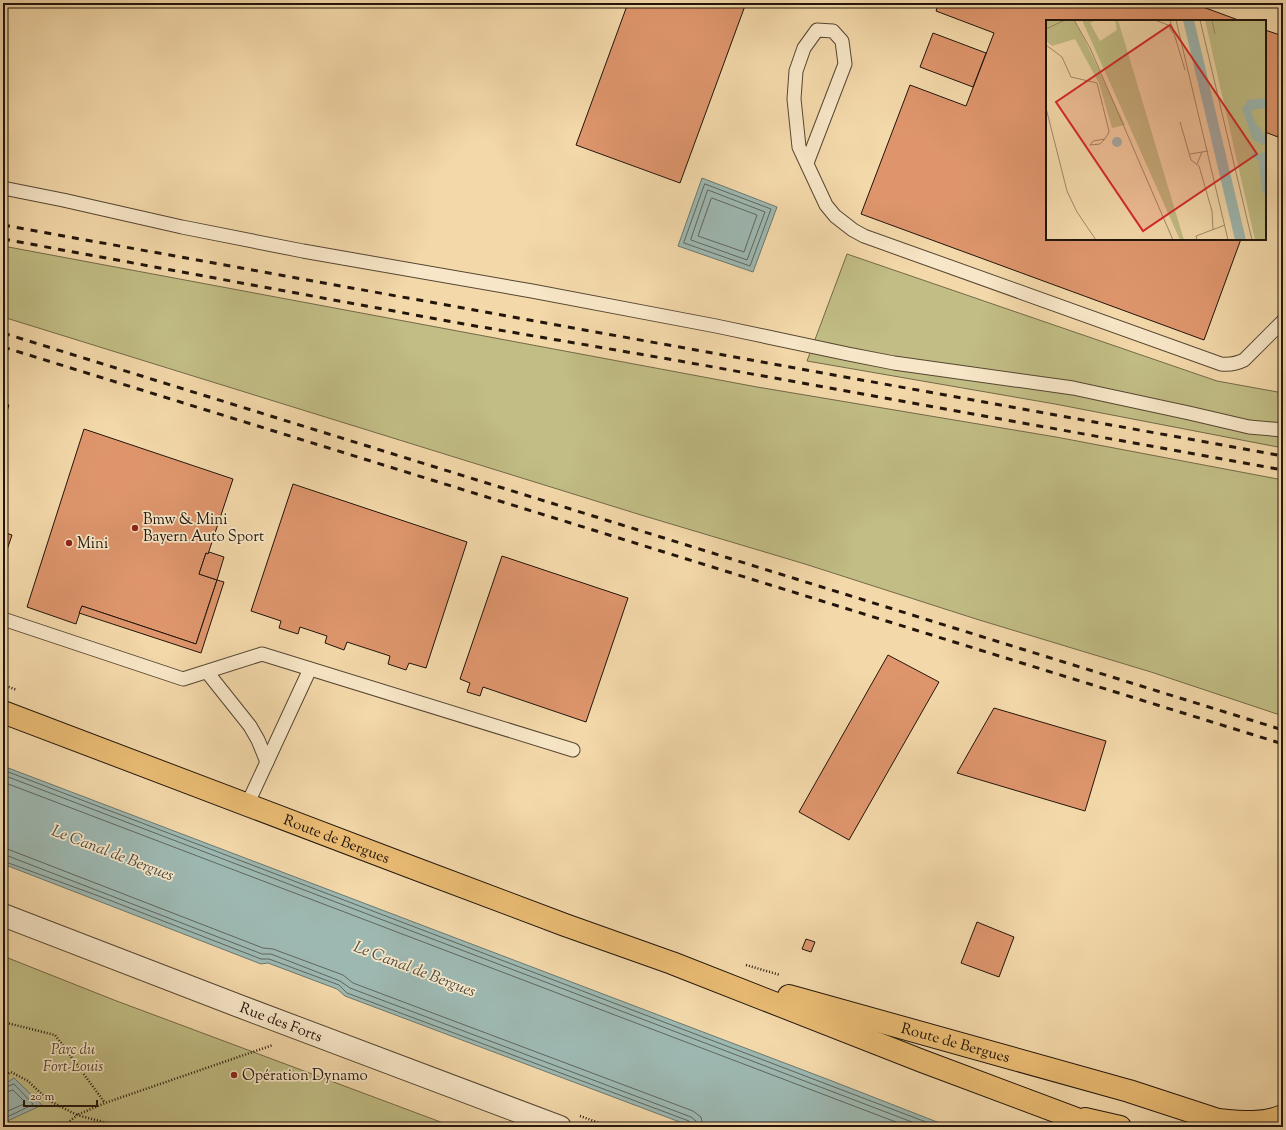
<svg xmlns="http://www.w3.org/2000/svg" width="1286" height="1130" font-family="'Sorts Mill Goudy',serif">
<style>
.green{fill:#c1bd84;stroke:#726948}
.water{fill:#9db8b1;stroke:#6c776f}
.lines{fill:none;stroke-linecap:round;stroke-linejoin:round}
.shore{stroke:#60665e;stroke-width:1}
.building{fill:#de956c;stroke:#22150b}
.lane-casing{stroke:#564632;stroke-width:15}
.street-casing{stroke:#564632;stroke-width:24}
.primary-casing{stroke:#22150b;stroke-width:24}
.highway-casing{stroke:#22150b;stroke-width:24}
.path{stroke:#22150b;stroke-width:2.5;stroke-dasharray:1 2;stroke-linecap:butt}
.lane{stroke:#f7e6c7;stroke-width:13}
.street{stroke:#f7e6c7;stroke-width:22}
.primary{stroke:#eabc74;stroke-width:22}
.highway{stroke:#eabc74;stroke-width:22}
.rail{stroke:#22150b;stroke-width:3;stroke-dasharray:7 7;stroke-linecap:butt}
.poi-dot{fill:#8f2418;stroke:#f7e6c7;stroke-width:1.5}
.labels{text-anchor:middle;stroke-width:3.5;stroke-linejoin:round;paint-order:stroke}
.poi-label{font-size:15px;fill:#22150b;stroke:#f7e6c7;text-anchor:start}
.street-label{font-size:15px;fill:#22150b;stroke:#f7e6c7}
.park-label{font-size:15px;font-style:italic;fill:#52472f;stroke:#f7e6c7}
.water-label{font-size:16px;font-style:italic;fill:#4d4e45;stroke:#f7e6c7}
.inset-road{fill:none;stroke:#9f8a6a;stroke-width:1}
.view{fill:#d62828;fill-opacity:0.15;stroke:#d62828;stroke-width:2}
.inset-edge{fill:none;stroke:#22150b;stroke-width:2}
</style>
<rect width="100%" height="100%" fill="#f3d8a9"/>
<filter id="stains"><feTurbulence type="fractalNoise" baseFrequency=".005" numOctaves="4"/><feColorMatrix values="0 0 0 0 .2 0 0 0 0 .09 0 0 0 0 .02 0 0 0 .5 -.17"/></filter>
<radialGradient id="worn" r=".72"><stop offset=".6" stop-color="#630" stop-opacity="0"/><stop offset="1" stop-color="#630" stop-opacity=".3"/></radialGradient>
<g class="green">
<polygon points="3,246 757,387 1056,437 1283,480 1283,716 1151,672 976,619 805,564 641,515 3,317"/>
<polygon points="847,254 1217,381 1283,393 1283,448 1055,404 807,361"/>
<polygon points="3,956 114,1000 454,1127 3,1127"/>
</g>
<g class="water">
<polygon points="702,178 777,207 753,272 678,246"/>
<polygon points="3,766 832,1081 950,1127 693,1127 345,996 337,989 268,963 261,964 3,864"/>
<polygon points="14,1078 42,1105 3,1123 3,1085"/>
</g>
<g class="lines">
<g class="shore">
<polygon points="705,184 771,209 750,266 684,243"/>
<polygon points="708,190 765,212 747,260 691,240"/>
<polygon points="712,198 757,215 744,252 698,236 711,199"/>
<polyline points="3,770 939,1127"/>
<polyline points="3,775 925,1127"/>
<polyline points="3,782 909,1127"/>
<polyline points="3,849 10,850 263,948 273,949 343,975 353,983 693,1111 701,1117 703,1127"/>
<polyline points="3,856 8,856 262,954 271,954 340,981 350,988 691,1117 696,1121 697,1127"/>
<polyline points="3,861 104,898 261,959 269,959 339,985 347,993 689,1121 692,1124 692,1127"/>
<polyline points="3,1088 14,1084 33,1104 32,1105 3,1119"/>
<polyline points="3,1093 13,1090 25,1102 24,1104 3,1113"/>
</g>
</g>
<g class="building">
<polygon points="628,3 746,3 680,183 576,145"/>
<polygon points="939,3 1192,3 1241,21 1047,21 1047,239 1241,239 1204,340 861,214 910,85 966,106 994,33 936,11"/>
<polygon points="1265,30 1283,36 1283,123 1278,137 1265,132"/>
<polygon points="933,33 986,53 973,87 920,67"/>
<polygon points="1283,123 1283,137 1278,136"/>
<polygon points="3,403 9,405 3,424"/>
<polygon points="84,429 233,479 208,554 206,553 199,574 217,580 196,644 82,606 76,624 27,607"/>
<polygon points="293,484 467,542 426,668 409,663 406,670 388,664 390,656 347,642 344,650 325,643 327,636 300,627 298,634 279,628 281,621 251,611"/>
<polygon points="3,532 12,535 3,562"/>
<polygon points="209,552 224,557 217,580 199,574 206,553 208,554"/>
<polygon points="502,556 628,598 586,722 483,687 480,696 467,692 470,683 460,679"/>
<polygon points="217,580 224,582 201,653 79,613 82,606 196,644"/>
<polygon points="888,655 939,682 849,840 799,812"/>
<polygon points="994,708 1106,741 1085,811 957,773"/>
<polygon points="977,922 1014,937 999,977 961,963"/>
<polygon points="806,939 815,942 811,952 802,949"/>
</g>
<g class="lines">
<g class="lane-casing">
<g id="lane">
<path d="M 807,163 L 845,64 L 842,41 L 833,31 L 817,30 L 804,48 L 796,71 L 794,99 L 799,147 L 826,205 L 835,216 L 853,230 L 864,236 L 1221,364 C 1230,365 1236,364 1244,360 L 1283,321"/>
<polyline points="3,188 63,200 182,227 303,251 532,291 716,326 848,354 894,363 1073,388 1189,413 1249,427 1283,430"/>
<polyline points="3,619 183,679 262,654 573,750"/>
<polyline points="207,672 250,726 258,740 267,762"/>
<polyline points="247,805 310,669"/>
</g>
</g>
<g class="street-casing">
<g id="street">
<path id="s1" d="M 3,915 L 239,1006 L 560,1127"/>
</g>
</g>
<g class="primary-casing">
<g id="primary">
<path id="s2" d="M 3,712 L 411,867 L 565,925 L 672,963 L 922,1061 L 1098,1127"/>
<path id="s3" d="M 789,996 L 1129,1091 L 1236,1126"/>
<polyline points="1085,1119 1120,1127"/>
</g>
</g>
<g class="highway-casing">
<path id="highway" d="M 1217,1120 C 1240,1122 1261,1125 1283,1116"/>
</g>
<g class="path">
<polyline points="3,685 17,690"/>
<polyline points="746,965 780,975"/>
<polyline points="3,1022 55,1035 105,1103"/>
<polyline points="3,1076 11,1072 28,1081 48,1100 77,1115 105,1103 273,1045"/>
<polyline points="580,1116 610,1127"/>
<polyline points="63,1127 77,1115 122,1127"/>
</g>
<use href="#lane" class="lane"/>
<use href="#street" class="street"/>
<use href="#primary" class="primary"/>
<use href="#highway" class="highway"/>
<g class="rail">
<polyline points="3,225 1283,456"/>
<polyline points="3,239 464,324 680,361 1283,470"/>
<polyline points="3,333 1283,730"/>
<polyline points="3,347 1283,744"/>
</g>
</g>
<g class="poi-dot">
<circle cx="135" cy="528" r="4"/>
<circle cx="69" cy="543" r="4"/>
<circle cx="234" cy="1075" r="4"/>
</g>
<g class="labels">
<g class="poi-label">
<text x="143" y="524">Bmw &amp; Mini<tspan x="143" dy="17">Bayern Auto Sport</tspan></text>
<text x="77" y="548">Mini</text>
<text x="242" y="1080">Opération Dynamo</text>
</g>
<g class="street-label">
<text dy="5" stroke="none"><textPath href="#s2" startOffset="357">Route de Bergues</textPath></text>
<text dy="5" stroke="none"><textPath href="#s1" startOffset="298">Rue des Forts</textPath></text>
<text dy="5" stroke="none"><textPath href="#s3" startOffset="173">Route de Bergues</textPath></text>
</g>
<g class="park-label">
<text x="73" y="1054">Parc du<tspan x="73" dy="17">Fort-Louis</tspan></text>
</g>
<g class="water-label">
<text transform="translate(113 852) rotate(21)" y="6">Le Canal de Bergues</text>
<text transform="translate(415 968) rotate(21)" y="6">Le Canal de Bergues</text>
</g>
</g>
<g transform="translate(1046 20)">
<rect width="220" height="220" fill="#f3d8a9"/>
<path d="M 0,0 L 29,0 L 79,105 L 66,108 L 53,63 L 29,19 L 6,26 L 0,21 ZM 36,0 L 50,0 L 44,3 L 54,21 L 71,10 L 69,0 L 72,0 L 138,220 L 134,220 ZM 159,0 L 220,0 L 220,220 L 209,220 Z" fill="#c1bd84"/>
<path d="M 137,0 L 148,0 L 200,220 L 189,220 ZM 220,78 L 220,88 L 205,90 L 210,104 L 216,110 L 215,113 L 220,114 L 220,124 L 217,125 L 207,120 L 196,89 L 202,80 ZM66 122a5 5 0 1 1 10 0a5 5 0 1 1-10 0ZM 220,131 L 220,176 L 216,171 L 213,141 L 205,136 L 206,132 L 211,135 Z" fill="#9db8b1"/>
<path class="inset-road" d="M 28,0 L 44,28 L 127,220M 109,0 L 122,5 L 127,13M 124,0 L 139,50M 130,0 L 182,220M 154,0 L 206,220M 166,0 L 169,14M 0,9 L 19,0M 0,25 L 16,37 L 25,57 L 51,63 L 63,111 L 62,114 L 58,120 L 54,124 L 44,125 L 47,121 L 59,119M 0,88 L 21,171 L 31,192 L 50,220M 134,102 L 145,140 L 153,146 L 166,191 L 167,210M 144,134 L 162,131M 151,144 L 156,132M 151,220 L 150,216 L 179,205"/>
<path class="view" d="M 124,5 L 211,134 L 97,211 L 10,82 Z"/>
<rect width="220" height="220" class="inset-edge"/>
</g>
<rect width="1286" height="1130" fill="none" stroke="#f3d8a9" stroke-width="16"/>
<rect x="4" y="4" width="1278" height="1122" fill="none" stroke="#22150b" stroke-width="2"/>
<rect x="8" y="8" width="1270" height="1114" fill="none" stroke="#22150b"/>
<path d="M24 1100v6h73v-6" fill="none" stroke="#22150b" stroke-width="2"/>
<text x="30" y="1100" font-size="12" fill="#22150b" stroke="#f7e6c7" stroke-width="3" paint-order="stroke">20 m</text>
<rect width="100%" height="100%" filter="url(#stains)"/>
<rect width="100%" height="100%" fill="url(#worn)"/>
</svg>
